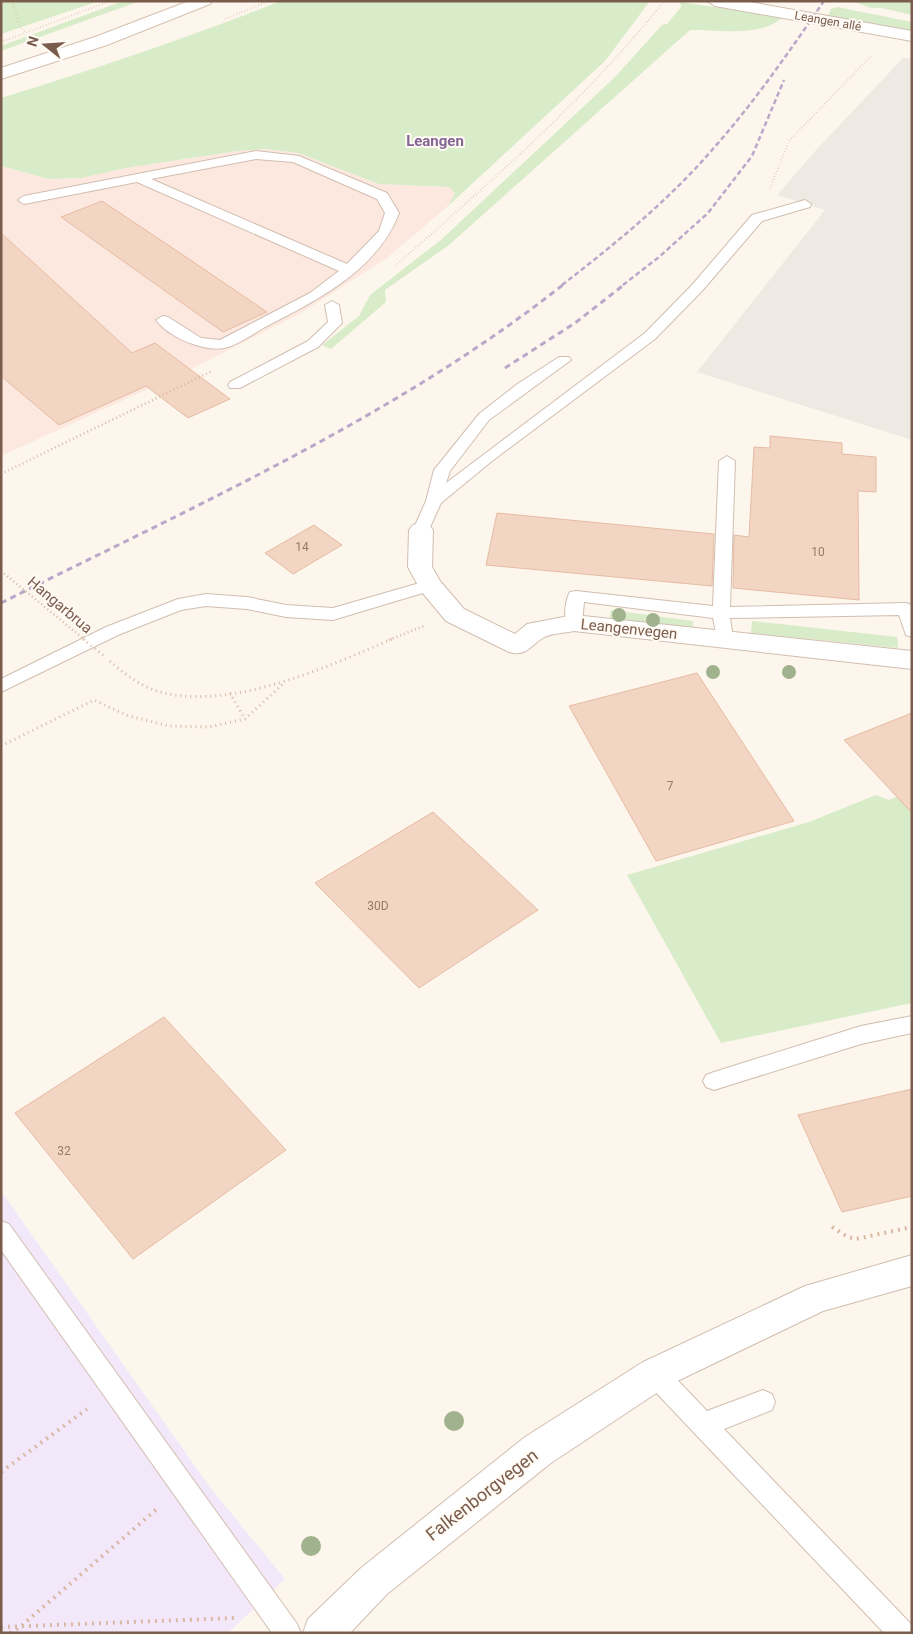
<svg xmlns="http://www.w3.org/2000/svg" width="913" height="1634" font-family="Roboto,sans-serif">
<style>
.commercial{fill:#fde8e0}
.industrial{fill:#efe9e4}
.education{fill:#f3e8fa}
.green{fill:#d8ecc9}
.building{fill:#f3d5c3;stroke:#e6bba3}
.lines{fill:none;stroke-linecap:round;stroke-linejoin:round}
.service-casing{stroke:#d1beb0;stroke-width:2}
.minor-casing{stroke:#d1beb0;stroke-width:2}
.tertiary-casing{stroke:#d1beb0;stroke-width:2}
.secondary-casing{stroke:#d6c0b0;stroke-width:2}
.path-far3{stroke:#d9b8a5;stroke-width:2;stroke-dasharray:0.5 2.5;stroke-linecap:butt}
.path-far2{stroke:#d9b8a5;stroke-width:2.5;stroke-dasharray:1 3;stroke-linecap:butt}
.path-far1{stroke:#d9b8a5;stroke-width:3;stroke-dasharray:1 4;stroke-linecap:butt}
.path{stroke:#d9b8a5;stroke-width:4;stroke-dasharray:2 5;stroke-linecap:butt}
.service{fill:#fff;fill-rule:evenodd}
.minor{fill:#fff;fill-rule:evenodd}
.tertiary{fill:#fff;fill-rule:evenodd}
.secondary{fill:#fff;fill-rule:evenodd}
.rail-far1{stroke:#b9a8c9;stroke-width:2.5;stroke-dasharray:5 3;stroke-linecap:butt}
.rail{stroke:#b9a8c9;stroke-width:3;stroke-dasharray:6 4.5;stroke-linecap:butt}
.path-bridge-far1{stroke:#d9b8a5;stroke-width:2.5;stroke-dasharray:1 3;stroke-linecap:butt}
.path-bridge{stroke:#d9b8a5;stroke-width:3;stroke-dasharray:1 4;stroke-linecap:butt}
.tree{fill:#a0b28e}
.labels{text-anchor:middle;stroke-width:4;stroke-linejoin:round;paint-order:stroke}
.far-street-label{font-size:12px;fill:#7a5c4d;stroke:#fffaf3}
.number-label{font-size:12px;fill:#987a6a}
.far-quarter-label{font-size:15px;font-weight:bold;fill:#846695;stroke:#fffaf3}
.street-label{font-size:15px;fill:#7a5c4d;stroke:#fffaf3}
.near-street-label{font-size:18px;fill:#7a5c4d;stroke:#fffaf3}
</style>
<rect width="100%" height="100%" fill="#fdf6ec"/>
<polygon class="commercial" points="266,149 298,153 379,184 449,187 455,193 448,206 387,258 301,313 185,372 1,456 1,166 49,179 81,178 126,168 237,151"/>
<polygon class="industrial" points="903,58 912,58 912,440 697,372 825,210 777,195 816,150"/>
<polygon class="education" points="1,1191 209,1486 285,1579 228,1633 1,1633"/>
<g class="green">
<polygon points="1,1 99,1 1,34"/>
<polygon points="123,1 140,1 1,51 1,46"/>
<path d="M 281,1 L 650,1 L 605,61 L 448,206 L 455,193 L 449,187 L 379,184 L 298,153 L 266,149 L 237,151 L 126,168 L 81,178 L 49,179 L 1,166 L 1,98 C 96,69 189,37 281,1 Z"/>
<polygon points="912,1 912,15 882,8 871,8 855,2 840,2"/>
<path d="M 680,2 L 782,17 C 765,37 715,30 690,30 L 449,245 L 385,290 L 386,302 L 331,349 L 322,345 L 359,316 L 370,295 L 442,239 L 614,78 L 662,25 L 667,24 L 681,7 Z"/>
<polygon points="837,7 912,22 912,30 828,16 831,9"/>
<polygon points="611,610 693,621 693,629 609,620"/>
<polygon points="752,621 897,637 898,648 751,633"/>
<polygon points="912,790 912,1003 721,1043 627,875 809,822 876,795 889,800"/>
</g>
<g class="building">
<polygon points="102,201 183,255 267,312 223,332 61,217"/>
<polygon points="1,233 132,353 155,343 230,399 188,418 146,386 59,425 1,376"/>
<polygon points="770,436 842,443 842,454 876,457 876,492 858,491 859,600 733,588 734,535 749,537 754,447 770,448"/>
<polygon points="497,513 714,534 712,586 486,565"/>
<polygon points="314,525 342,545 293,574 265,553"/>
<polygon points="697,673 794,821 656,861 569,706"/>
<polygon points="912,713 912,813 844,740"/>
<polygon points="433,812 538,910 419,988 315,883"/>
<polygon points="164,1017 286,1150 133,1259 15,1113"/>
<polygon points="912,1089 912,1196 842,1212 798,1115"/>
</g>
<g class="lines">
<g class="service-casing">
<g id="service">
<path d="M 256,151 L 299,156 L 387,193 L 399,213 C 378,270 316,301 265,327 C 253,334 238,345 224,348 C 204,352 168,337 156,320 L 163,316 L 168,317 L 201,338 L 220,340 L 310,293 L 339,271 L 137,182 L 24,204 L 18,200 L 24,196 ZM 256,159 L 293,162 L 377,199 L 385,213 L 379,231 L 347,264 L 151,179 Z"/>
<polygon points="805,200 811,204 810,207 762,221 702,291 655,339 492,461 441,503 427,534 415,534 413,530 426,501 434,470 479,414 516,385 559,357 569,357 571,360 489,420 450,471 446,483 645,333 692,285 752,215"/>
<polygon points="332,301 339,305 342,323 318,347 240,388 230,388 228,385 230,382 308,341 328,322 325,305"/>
<path d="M 727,456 L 735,461 L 730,607 L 906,603 L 912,605 L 912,637 L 906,635 L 899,615 L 730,618 L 733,639 L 730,643 L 718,643 L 713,618 L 584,602 L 582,623 L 580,627 L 568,627 C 563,620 565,600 570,592 L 576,591 L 713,606 L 719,461 Z"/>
<polygon points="430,580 436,581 438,585 436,589 333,620 286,617 247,609 206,606 181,610 118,635 1,692 1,679 106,627 178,599 206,594 247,597 286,605 333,608"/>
<polygon points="912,1016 912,1033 861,1044 714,1090 706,1087 703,1081 706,1075 714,1072 861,1026"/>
<polygon points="1,1221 9,1224 297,1624 301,1633 272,1633 1,1250"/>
<polygon points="655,1363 664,1366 707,1411 763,1390 772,1394 775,1402 772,1410 724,1429 911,1624 912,1633 884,1633 646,1382 643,1374 646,1366"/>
</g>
</g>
<g class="minor-casing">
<path id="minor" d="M 421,523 L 429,525 L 433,530 L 432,567 L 440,581 L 464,609 L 515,634 L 527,624 L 574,615 L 912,651 L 912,669 L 574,631 C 565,633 551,633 543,638 C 529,646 527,657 509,652 L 446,621 L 421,591 L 408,567 L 409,530 L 413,525 Z"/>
</g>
<g class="tertiary-casing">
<g id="tertiary">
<polygon points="707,1 744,1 912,31 912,41 715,6"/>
<polygon points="912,1255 912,1286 823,1311 667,1386 551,1463 387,1594 350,1633 303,1633 308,1619 361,1568 525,1437 643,1362 805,1286"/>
</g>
</g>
<g class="secondary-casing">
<polygon id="secondary" points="189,1 212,1 210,4 107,45 1,79 1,68 95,37"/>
</g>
<g class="path-far3">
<polyline points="12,1 20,27 26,33"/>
<polyline points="225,19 269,1"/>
<polyline points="1,42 110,1"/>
<polyline points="770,188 789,141 871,56"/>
<path d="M 395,266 C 490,182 585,101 664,1"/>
</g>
<g class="path-far2">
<polyline points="1,474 212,371"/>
<polyline points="389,640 424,626"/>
</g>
<g class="path-far1">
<path d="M 110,661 C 123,673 138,684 154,690 C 225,714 327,667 392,639"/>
<polyline points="230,693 245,719"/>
<polyline points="1,746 94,700 126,715 169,726 208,727 245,719 285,682"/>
</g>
<g class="path">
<polyline points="832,1227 848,1237 856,1239 912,1227"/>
<polyline points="1,1472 87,1409"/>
<polyline points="1,1627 235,1618"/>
<polyline points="10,1633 20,1627 158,1508"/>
</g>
<use href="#service" class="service"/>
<use href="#minor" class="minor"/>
<use href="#tertiary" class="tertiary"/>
<use href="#secondary" class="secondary"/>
<g class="rail-far1">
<path d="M 562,285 C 615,244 668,201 712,150 C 753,104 789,52 824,1"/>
<polyline points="623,285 659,257 708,213 752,156 784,80"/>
</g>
<g class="rail">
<polyline points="505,368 575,323 625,284"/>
<path d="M 1,603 C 192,507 396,417 564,284"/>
</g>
<polyline class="path-bridge-far1" points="1,571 85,640"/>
<polyline class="path-bridge" points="83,639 104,656"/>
</g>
<g class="tree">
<circle cx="619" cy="615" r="7"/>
<circle cx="653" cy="620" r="7"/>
<circle cx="713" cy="672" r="7"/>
<circle cx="789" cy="672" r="7"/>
<circle cx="454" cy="1421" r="10"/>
<circle cx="311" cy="1546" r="10"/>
</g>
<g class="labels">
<g class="far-street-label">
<text transform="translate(828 21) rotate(10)" y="4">Leangen allé</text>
</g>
<g class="number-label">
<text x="302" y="551">14</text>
<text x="818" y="556">10</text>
<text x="670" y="790">7</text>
<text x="378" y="910">30D</text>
<text x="64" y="1155">32</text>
</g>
<g class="far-quarter-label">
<text x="435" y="146">Leangen</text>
</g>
<g class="street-label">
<text transform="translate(60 605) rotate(40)" y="5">Hangarbrua</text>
<text transform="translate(629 629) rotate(6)" y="5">Leangenvegen</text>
</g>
<g class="near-street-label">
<text transform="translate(482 1495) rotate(-38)" y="6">Falkenborgvegen</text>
</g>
</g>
<rect width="913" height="1634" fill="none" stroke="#7a5c4d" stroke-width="5"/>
<g transform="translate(45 45) rotate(287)" stroke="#fffaf3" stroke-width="4" paint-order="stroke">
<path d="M0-4L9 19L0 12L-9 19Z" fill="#7a5c4d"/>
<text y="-8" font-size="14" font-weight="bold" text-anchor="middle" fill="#7a5c4d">N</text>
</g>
</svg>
